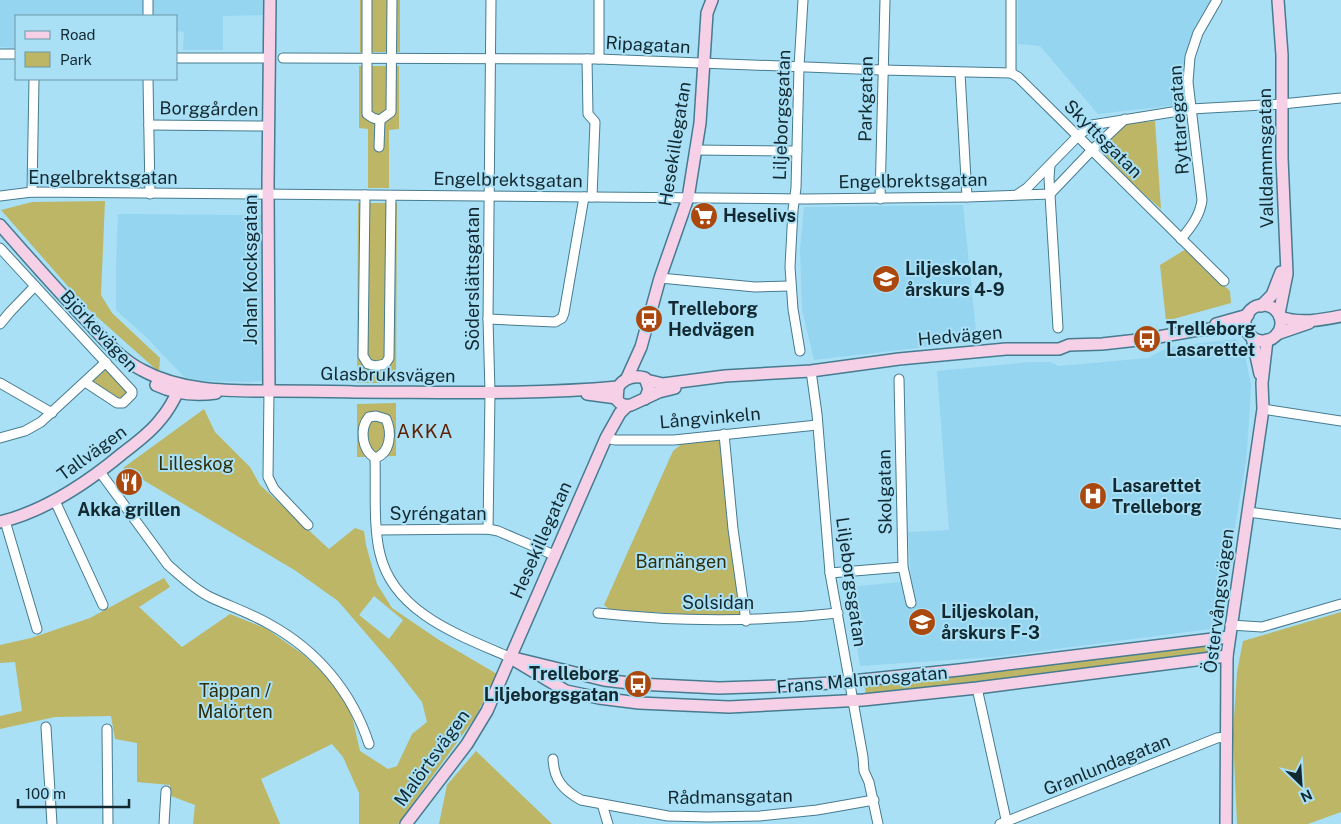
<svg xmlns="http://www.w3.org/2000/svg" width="1341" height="824" font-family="'Public Sans',sans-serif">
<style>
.built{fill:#95d5ef}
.green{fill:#bcb666;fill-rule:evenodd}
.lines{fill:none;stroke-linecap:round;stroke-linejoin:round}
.street-casing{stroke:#477b8f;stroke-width:11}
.secondary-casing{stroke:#477b8f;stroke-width:14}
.street{stroke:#fff;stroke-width:9}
.secondary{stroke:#f5d0e7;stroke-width:11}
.labels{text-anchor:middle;stroke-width:4;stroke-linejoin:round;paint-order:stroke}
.street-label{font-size:18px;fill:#132931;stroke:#a9e0f6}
.poi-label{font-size:18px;font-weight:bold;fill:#132931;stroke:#a9e0f6;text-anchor:start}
.park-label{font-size:18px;fill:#302d09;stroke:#a9e0f6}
.neighbourhood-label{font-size:19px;letter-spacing:1px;fill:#5f2100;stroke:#a9e0f6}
</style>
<rect width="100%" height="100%" fill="#a9e0f6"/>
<g class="built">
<polygon points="0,0 266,0 267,15 223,16 223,50 183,50 184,32 176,31 176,16 16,16 16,48 0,47"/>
<polygon points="1018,0 1211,0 1195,27 1186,56 1185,104 1098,114 1040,46 1018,44"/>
<polygon points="963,205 977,341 814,360 802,310 800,249 804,207"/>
<polygon points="118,214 262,215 262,381 251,382 198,381 184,377 147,338 116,310 116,264"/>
<polygon points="1236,339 1244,351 1251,385 1250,407 1246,462 1218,628 994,657 860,666 848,587 911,581 908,532 949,530 937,371 1030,362 1050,362 1059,366 1148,358 1168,347"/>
</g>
<g class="green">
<rect x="360" y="0" width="40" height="52"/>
<polygon points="359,66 399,66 399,129 389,130 389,188 368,188 368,129 359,128"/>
<polygon points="1155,121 1161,209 1137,188 1100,150 1126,123"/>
<polygon points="105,201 101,295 112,313 160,358 159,372 87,308 1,210 32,202"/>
<polygon points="358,203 397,203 396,383 357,383"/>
<polygon points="1186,249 1230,291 1231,303 1166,321 1160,265"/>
<path d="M 106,368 L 128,393 L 119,400 L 94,384 C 92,376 100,372 106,368 Z"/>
<polygon points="396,403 396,456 357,457 357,404"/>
<path d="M 204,409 L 215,432 L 250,467 L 260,485 L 329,549 L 355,528 L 364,531 L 366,545 L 377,584 L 392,608 L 439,640 L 497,674 L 476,716 L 398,824 L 359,824 L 359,793 L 343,757 L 332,744 L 261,779 L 280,824 L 193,824 L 195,805 L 171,796 L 170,785 L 137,782 L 137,743 L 115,739 L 111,716 L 55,717 L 0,729 L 0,716 L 22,711 L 15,662 L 0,663 L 0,645 L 31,638 L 90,618 L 164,578 L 170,587 L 139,607 L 182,647 L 230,614 L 267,629 L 304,655 L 330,680 L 351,712 L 360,751 L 388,769 L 397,766 L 412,734 L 427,722 L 422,702 L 394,666 L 338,601 L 296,571 L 123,468 ZM 374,596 L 403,620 L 389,639 L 359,615 Z"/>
<polygon points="718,438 721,441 728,526 740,611 738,617 610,610 604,605 673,451 684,442"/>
<polygon points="1341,612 1341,812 1308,824 1237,824 1233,735 1237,672 1243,641"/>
<polygon points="1216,643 1214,653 866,695 864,683"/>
<polygon points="476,751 552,824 439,824 447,785"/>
</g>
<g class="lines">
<g class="street-casing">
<g id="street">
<polyline points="148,0 148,16"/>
<polyline points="367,0 367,114 373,118 380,120 391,112 392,0"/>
<polyline points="1011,0 1011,73 1018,77 1224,281"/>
<polyline points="0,54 16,54"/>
<polyline points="176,58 269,58"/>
<polyline points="283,58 599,59 882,70 1011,73"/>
<polyline points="587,59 588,114 595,122 592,197"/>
<polyline points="599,59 599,0"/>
<polyline points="960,73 967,197"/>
<polyline points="148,79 150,194"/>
<polyline points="149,125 268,126"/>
<polyline points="379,147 380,120"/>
<polyline points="695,150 797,151"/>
<polyline points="1050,165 1049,178 1058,328"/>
<polyline points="32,192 34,79"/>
<polyline points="1018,194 1027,188 1078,136 1092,125 1191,109 1282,104 1341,98"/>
<polyline points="365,195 363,356 368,364 376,366 385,364 389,358 391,196"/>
<polyline points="0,196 32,192 806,199 967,197 1050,194 1092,150 1125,119"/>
<polyline points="880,199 885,0"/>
<path d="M 1181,239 C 1191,227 1200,216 1202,200 L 1188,82 L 1190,57 L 1198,33 L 1217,0"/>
<polyline points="0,248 132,391 132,394 123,403 117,403 85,382"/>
<polyline points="660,278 755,287 790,286"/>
<polyline points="488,319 555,322 562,318 564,313 584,197"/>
<polyline points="0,324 10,312 35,286"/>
<polyline points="800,351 793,309 790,267 793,210 796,188 799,67 803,0"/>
<polyline points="811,371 817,414 830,573 863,757 864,771 869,782 878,824"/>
<polyline points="899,379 903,567 911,603"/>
<polyline points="0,383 52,413"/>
<polyline points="269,391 268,477 274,489 308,525"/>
<polyline points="1263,409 1341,421"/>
<path d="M 376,416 L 386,419 C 392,432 391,453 375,458 C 362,450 359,429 369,417 Z"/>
<polyline points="724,434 733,529 746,621"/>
<polyline points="0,438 25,431 41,422 106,362"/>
<polyline points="606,438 615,440 674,440 817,425"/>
<path d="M 375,458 C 376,487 373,526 380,554 C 394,613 459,635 509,657"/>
<path d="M 100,472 L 168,565 C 181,576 194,589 210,597 C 229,606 250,613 269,624 C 317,650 352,692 369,744"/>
<polyline points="55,501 103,605"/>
<polyline points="1248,512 1341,524"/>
<polyline points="5,521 37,629"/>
<polyline points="488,529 490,393 488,319 491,0"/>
<polyline points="377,530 488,529 498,531 554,555"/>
<polyline points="830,573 903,567"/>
<path d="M 598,613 C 678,622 758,622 838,613"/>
<polyline points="1230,625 1262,627 1341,604"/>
<polyline points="977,688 1007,824"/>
<polyline points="46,727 52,824"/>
<polyline points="107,729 108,824"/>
<path d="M 553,759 C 554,780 563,790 581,800 L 668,816 L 708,817 L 760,816 L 817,810 L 874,800"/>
<polyline points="602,804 608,824"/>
<polyline points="164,824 166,791"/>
<polyline points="1000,824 1217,738 1225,737"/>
</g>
</g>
<g class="secondary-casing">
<g id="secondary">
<polyline points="1278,0 1282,55 1282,158 1287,274 1279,314"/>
<path d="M 0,225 C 28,257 56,289 86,320 C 103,338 120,359 142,370 C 182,392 230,391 275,391 C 301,391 327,391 354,392 C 442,392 530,395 618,387"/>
<circle cx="1263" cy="323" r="18"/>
<polyline points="1261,306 1272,295 1281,272"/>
<path d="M 1280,317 C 1300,324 1321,320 1341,316"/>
<polyline points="1216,324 1248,315"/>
<polyline points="1277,334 1309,323"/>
<polyline points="1252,337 1260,374"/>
<polyline points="627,378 641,347 660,278 688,198 700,123 707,13 712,0"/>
<polyline points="646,380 663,384 725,376 811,371 899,359 1006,349 1059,349 1069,345 1102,344 1147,339 1198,330 1238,327 1246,329"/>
<path d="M 156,385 C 175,394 195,396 216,393"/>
<polyline points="269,391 268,182 270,0"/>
<polyline points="587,394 617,398"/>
<path d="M 645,399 L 649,389 L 645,378 C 634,375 625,377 618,387 L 617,400 C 621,405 625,406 631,405 L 659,392 L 675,388"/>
<path d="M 0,522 C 46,511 87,483 123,453 C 136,443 150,433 160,420 C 169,410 175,398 180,387"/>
<polyline points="509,657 566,691 599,698 639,703 729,707 863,700 977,688 1227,656"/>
<polyline points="518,659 604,680 638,684 719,688 777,686 832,683 959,670 1229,637"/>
<polyline points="406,824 467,744 487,711 606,438 620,413 627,406"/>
<polyline points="1226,824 1227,656 1263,409 1262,383 1267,340"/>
</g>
</g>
<use href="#street" class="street"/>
<use href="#secondary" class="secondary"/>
</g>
<defs>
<g id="supermarket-disc" transform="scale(1.4375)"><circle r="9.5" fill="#aa480e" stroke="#a9e0f6"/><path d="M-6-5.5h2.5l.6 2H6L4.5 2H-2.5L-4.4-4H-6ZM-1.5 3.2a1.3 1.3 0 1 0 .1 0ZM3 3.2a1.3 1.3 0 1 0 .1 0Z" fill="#fff"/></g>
<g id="school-disc" transform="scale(1.4375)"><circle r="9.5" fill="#aa480e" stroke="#a9e0f6"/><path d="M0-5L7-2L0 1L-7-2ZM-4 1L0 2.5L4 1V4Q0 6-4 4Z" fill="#fff"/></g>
<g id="bus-disc" transform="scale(1.4375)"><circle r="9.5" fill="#aa480e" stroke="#a9e0f6"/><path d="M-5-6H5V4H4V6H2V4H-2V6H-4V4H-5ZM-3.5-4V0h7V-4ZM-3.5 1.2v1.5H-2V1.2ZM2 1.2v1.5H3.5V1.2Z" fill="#fff"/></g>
<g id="restaurant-disc" transform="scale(1.4375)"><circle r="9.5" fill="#aa480e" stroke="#a9e0f6"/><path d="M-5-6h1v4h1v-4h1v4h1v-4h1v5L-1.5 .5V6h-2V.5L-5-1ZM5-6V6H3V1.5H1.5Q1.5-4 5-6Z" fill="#fff"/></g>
<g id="hospital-disc" transform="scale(1.4375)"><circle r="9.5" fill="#aa480e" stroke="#a9e0f6"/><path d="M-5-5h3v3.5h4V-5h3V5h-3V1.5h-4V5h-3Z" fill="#fff"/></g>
</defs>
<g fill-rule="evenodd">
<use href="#supermarket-disc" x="704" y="216"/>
<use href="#school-disc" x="886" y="279"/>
<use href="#bus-disc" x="649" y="319"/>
<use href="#bus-disc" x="1147" y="339"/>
<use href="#restaurant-disc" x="129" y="482"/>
<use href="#hospital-disc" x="1093" y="496"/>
<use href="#school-disc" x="922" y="622"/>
<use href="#bus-disc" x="638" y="684"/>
</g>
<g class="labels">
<g class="street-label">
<text transform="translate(648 45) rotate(3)" y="6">Ripagatan</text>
<text transform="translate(866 99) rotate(-89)" y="6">Parkgatan</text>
<text transform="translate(209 109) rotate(1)" y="6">Borggården</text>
<text transform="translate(782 115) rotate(-88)" y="6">Liljeborgsgatan</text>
<text transform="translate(1179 120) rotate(-94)" y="6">Ryttaregatan</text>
<text transform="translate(1103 139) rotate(45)" y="6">Skyttsgatan</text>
<text transform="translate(675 144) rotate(-81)" y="6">Hesekillegatan</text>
<text transform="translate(1266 158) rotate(-91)" y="6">Valldammsgatan</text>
<text x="103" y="184">Engelbrektsgatan</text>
<text transform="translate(508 180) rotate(1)" y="6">Engelbrektsgatan</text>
<text transform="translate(913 181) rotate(-1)" y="6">Engelbrektsgatan</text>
<text transform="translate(251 270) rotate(-90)" y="6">Johan Kocksgatan</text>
<text transform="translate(473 279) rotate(-90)" y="6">Söderslättsgatan</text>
<text transform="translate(99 331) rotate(47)" y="6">Björkevägen</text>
<text transform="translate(960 336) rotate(-5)" y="6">Hedvägen</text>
<text transform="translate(388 375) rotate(1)" y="6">Glasbruksvägen</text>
<text transform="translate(710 418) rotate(-5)" y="6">Långvinkeln</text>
<text transform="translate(92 453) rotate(-36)" y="6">Tallvägen</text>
<text transform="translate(885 492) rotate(-91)" y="6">Skolgatan</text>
<text x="438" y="520">Syréngatan</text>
<text transform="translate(541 540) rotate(-66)" y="6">Hesekillegatan</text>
<text transform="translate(851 582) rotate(82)" y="6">Liljeborgsgatan</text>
<text transform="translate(1219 601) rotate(-83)" y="6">Östervångsvägen</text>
<text x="718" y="609">Solsidan</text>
<text transform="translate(862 680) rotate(-5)" y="6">Frans Malmrosgatan</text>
<text transform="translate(432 758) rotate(-54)" y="6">Malörtsvägen</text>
<text transform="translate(1107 765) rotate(-22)" y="6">Granlundagatan</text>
<text transform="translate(730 797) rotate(-1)" y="6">Rådmansgatan</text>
</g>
<g class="poi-label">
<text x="723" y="222">Heselivs</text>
<text x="905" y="275">Liljeskolan,<tspan x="905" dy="21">årskurs 4-9</tspan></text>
<text x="668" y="315">Trelleborg<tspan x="668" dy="21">Hedvägen</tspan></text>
<text x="1166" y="335">Trelleborg<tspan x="1166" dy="21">Lasarettet</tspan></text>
<text x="1112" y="492">Lasarettet<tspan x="1112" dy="21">Trelleborg</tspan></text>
<text x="129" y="516" text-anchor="middle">Akka grillen</text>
<text x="941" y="618">Liljeskolan,<tspan x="941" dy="21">årskurs F-3</tspan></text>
<text x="619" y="680" text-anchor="end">Trelleborg<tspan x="619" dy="21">Liljeborgsgatan</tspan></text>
</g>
<g class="park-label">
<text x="196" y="470">Lilleskog</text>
<text x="681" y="568">Barnängen</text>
<text x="235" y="697">Täppan /<tspan x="235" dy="21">Malörten</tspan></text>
</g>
<g class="neighbourhood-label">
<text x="425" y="438">AKKA</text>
</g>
</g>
<rect x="15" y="15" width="162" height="65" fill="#a9e0f6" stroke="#6d97a7"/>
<rect x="25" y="31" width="25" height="8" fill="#f5d0e7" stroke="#6d97a7"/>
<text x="60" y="40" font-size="15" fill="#132931">Road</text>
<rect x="25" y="52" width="25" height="15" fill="#bcb666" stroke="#6d97a7"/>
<text x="60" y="65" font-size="15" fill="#132931">Park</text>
<g transform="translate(1301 784) rotate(155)" stroke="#a9e0f6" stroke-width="4" paint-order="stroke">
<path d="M0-4L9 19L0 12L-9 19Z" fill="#132931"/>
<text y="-8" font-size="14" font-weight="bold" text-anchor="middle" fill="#132931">N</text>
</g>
<path d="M18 799v8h111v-8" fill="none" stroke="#132931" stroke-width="2.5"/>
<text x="25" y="799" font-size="15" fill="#132931" stroke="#a9e0f6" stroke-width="4" paint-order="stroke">100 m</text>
</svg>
